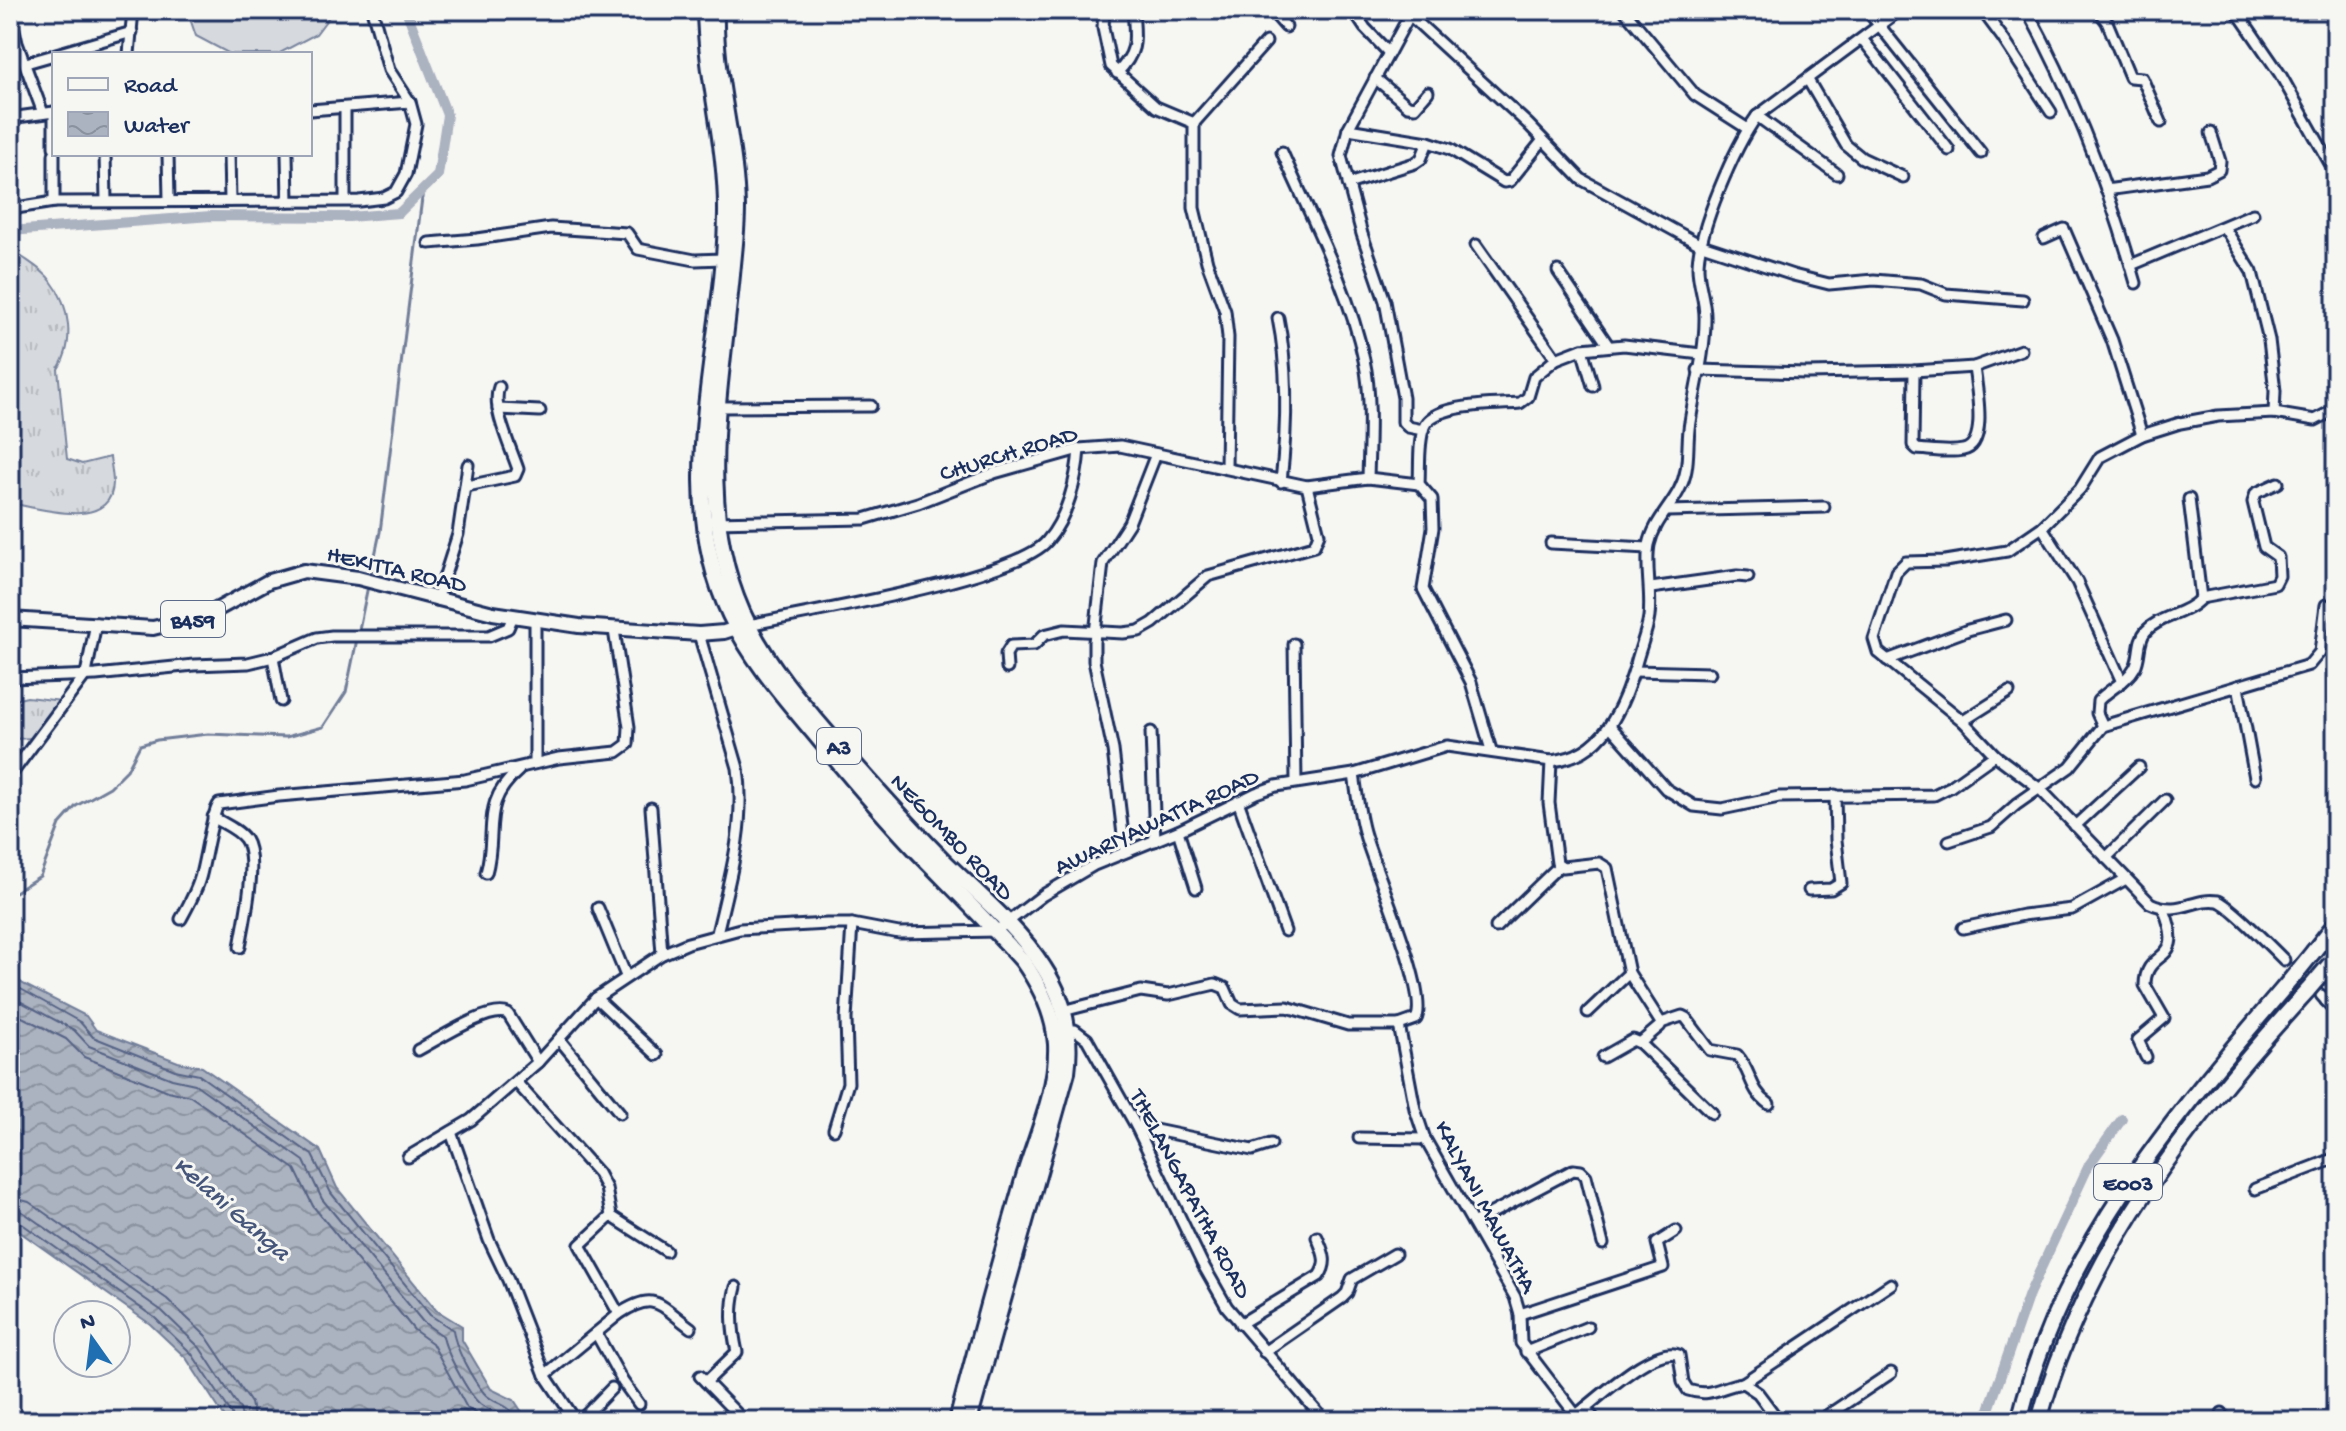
<svg xmlns="http://www.w3.org/2000/svg" width="2346" height="1431" font-family="'Gochi Hand',sans-serif">
<style>
.grass{fill:url(#grass-tufts);stroke:#78849e;stroke-width:2}
.garden{fill:#d6d9dd;stroke:#78849e;stroke-width:2}
.water{fill:url(#water-waves);stroke:#717e99;stroke-width:2}
.lines{fill:none;stroke-linecap:round;stroke-linejoin:round}
.shore{stroke:#556385;stroke-width:2}
.stream{stroke:#717e99;stroke-width:3}
.canal{stroke:#abb2c0;stroke-width:10}
.minor-tunnel{stroke:#caced4;stroke-width:9;stroke-dasharray:9 4.5;stroke-linecap:butt}
.minor-casing{stroke:#1b2f5e;stroke-width:15}
.major-casing{stroke:#1b2f5e;stroke-width:18}
.highway-casing{stroke:#1b2f5e;stroke-width:20}
.minor{stroke:#f6f6f2;stroke-width:9}
.major{stroke:#f6f6f2;stroke-width:12}
.highway{stroke:#f6f6f2;stroke-width:14}
.highway-bridge-casing{stroke:#1b2f5e;stroke-width:20;stroke-linecap:butt}
.highway-bridge{stroke:#f6f6f2;stroke-width:14}
.labels{text-anchor:middle;stroke-width:6;stroke-linejoin:round;paint-order:stroke}
.shield{fill:#f6f6f2;stroke:#5d6b8a;stroke-width:2}
.shield-label{font-size:22px;font-weight:bold;fill:#1b2f5e}
.street-label{font-size:24px;fill:#1b2f5e;stroke:#f6f6f2}
.water-label{font-size:26px;font-style:italic;fill:#46567b;stroke:#f6f6f2}
</style>
<defs>
<pattern id="grass-tufts" width="24" height="20" patternUnits="userSpaceOnUse" patternTransform="scale(2)"><rect width="24" height="20" fill="#d6d9dd"/><path d="M3 7l-1-3M5 7V3M7 7l1-3M15 17l-1-3M17 17v-4M19 17l1-3" fill="none" stroke="#b7bbc0"/></pattern>
<pattern id="water-waves" width="16" height="10" patternUnits="userSpaceOnUse" patternTransform="scale(2)"><rect width="16" height="10" fill="#abb2c0"/><path d="M0 5q4-4 8 0t8 0" fill="none" stroke="#8a919f"/></pattern>
</defs>
<rect width="100%" height="100%" fill="#f6f6f2"/>
<filter id="ink" filterUnits="userSpaceOnUse"><feTurbulence type="fractalNoise" baseFrequency=".0125" numOctaves="2"/><feDisplacementMap in="SourceGraphic" scale="16" xChannelSelector="R" yChannelSelector="G"/><feConvolveMatrix kernelMatrix="1 2 1 2 8 2 1 2 1" color-interpolation-filters="sRGB"/></filter>
<g filter="url(#ink)">
<g class="grass">
<path d="M 22,257 C 32,264 44,271 51,281 C 70,305 75,343 58,369 L 67,459 L 82,464 L 110,457 C 111,465 113,475 113,483 C 112,532 38,508 10,503 L 10,260 Z"/>
<polygon points="27,697 62,701 36,738 10,739 10,701"/>
</g>
<polygon class="garden" points="187,10 334,10 316,34 278,54 230,54 196,36"/>
<polygon class="water" points="10,973 23,984 86,1016 96,1030 178,1062 202,1067 320,1150 337,1188 436,1310 462,1326 462,1340 491,1389 514,1400 524,1415 524,1421 227,1421 186,1358 150,1324 10,1225"/>
<g class="lines">
<g class="shore">
<path d="M 10,983 L 80,1022 L 93,1037 L 175,1070 L 199,1075 L 312,1155 L 331,1193 L 430,1315 L 453,1330 C 455,1348 472,1379 484,1393 C 495,1406 511,1402 516,1421"/>
<path d="M 10,996 L 74,1030 L 89,1046 L 172,1079 L 195,1084 L 304,1161 L 322,1199 L 423,1322 L 443,1336 C 445,1350 468,1394 480,1404 C 489,1411 500,1410 506,1421"/>
<polyline points="10,1011 66,1039 84,1057 168,1091 190,1096 295,1169 313,1206 414,1330 432,1343 467,1408 487,1421"/>
<polyline points="10,1197 29,1202 167,1299 206,1336 251,1403 255,1421"/>
<polyline points="10,1209 23,1212 162,1311 200,1348 240,1409 243,1421"/>
<polyline points="10,1219 18,1221 155,1318 192,1354 232,1414 233,1421"/>
</g>
<g class="stream">
<polyline points="370,579 380,532 423,190"/>
<polyline points="10,895 40,876 60,824 76,806 110,787 127,770 140,745 157,740 208,734 286,737 323,727 346,692 368,586"/>
</g>
<g class="canal">
<polyline points="10,231 211,216 349,217 399,213 438,175 447,115 406,10"/>
<polyline points="1985,1421 2029,1294 2089,1165 2122,1119"/>
</g>
<polyline class="minor-tunnel" points="2284,960 2315,990"/>
<g class="minor-casing">
<g id="minor">
<polyline points="1104,10 1103,28 1111,66 1156,107 1194,123 1266,42"/>
<polyline points="1271,10 1286,27"/>
<polyline points="1353,10 1365,28 1389,53"/>
<polyline points="1404,10 1528,124 1581,179 1699,244 1793,275 1829,284 1874,280 1921,284 1946,294 2023,300"/>
<polyline points="1624,10 1695,95 1748,129"/>
<polyline points="1867,10 1981,153"/>
<polyline points="1982,10 2002,37 2051,112"/>
<path d="M 2027,10 C 2074,96 2109,188 2136,283"/>
<polyline points="2098,10 2107,22 2130,77 2142,78 2161,122"/>
<polyline points="2236,10 2280,74 2336,174"/>
<polyline points="10,11 17,43 43,113"/>
<polyline points="1409,16 1348,129 1341,156 1362,234 1385,301 1403,398 1403,422 1408,427 1423,430"/>
<polyline points="1863,40 1949,150"/>
<polyline points="56,54 132,32"/>
<polyline points="129,54 133,10"/>
<polyline points="26,63 54,55"/>
<path d="M 1117,73 C 1139,51 1135,39 1133,10"/>
<polyline points="1375,78 1408,106 1415,107 1428,92"/>
<polyline points="1808,80 1846,145 1862,158 1903,177"/>
<polyline points="345,108 345,200"/>
<polyline points="310,110 410,102"/>
<polyline points="54,112 54,147"/>
<polyline points="1757,116 1837,174"/>
<polyline points="10,118 54,112"/>
<polyline points="1194,123 1194,208 1207,262 1225,311 1228,337 1226,467"/>
<polyline points="1348,129 1428,142 1450,149 1504,182 1510,181 1543,140"/>
<path d="M 1282,152 C 1312,220 1349,288 1364,360 C 1372,395 1369,441 1368,478"/>
<polyline points="54,154 54,202"/>
<polyline points="105,154 106,201"/>
<polyline points="168,154 169,200"/>
<polyline points="229,154 230,201"/>
<polyline points="287,154 288,201"/>
<polyline points="1348,184 1415,163 1421,159 1428,142"/>
<polyline points="2106,190 2207,176 2219,170 2220,161 2211,133"/>
<polyline points="10,209 54,202 359,201 384,198 396,192 406,174 416,124 410,102 389,70 372,10"/>
<polyline points="2224,227 2252,272 2269,340 2275,391 2274,413"/>
<polyline points="2044,238 2064,229 2112,340 2142,435"/>
<polyline points="429,243 477,239 551,228 627,233 638,249 695,260 723,259"/>
<polyline points="1476,245 1556,359"/>
<polyline points="2131,265 2253,214"/>
<polyline points="1558,271 1608,345"/>
<path d="M 1278,318 C 1289,372 1287,428 1281,482"/>
<polyline points="1582,349 1593,386"/>
<polyline points="1698,370 1806,373 1914,371 1974,367 2021,350"/>
<path d="M 1914,371 L 1913,445 L 1917,449 C 1932,450 1949,453 1963,450 C 1989,446 1976,386 1974,367"/>
<polyline points="715,407 871,406"/>
<polyline points="498,409 540,411"/>
<path d="M 467,486 L 515,476 L 518,469 C 511,448 491,407 499,387"/>
<path d="M 2189,499 L 2201,598 C 2186,615 2161,615 2146,631 C 2137,641 2141,656 2135,667 C 2127,682 2109,689 2098,701 L 2097,713 L 2103,726 L 2309,665 L 2320,652 L 2326,605"/>
<polyline points="1667,511 1824,507"/>
<polyline points="715,522 864,519 918,503 994,473 1079,449 1120,446 1307,486 1368,478 1419,484"/>
<polyline points="2042,527 2077,582 2122,682"/>
<polyline points="1551,543 1648,548"/>
<polyline points="1651,588 1737,576 1748,577"/>
<polyline points="2201,598 2275,584 2279,576 2278,557 2264,547 2253,502 2256,493 2278,483"/>
<polyline points="437,600 458,534 468,465"/>
<polyline points="535,619 535,762"/>
<path d="M 748,625 C 804,613 1017,578 1047,541 C 1067,518 1077,479 1079,449"/>
<path d="M 699,634 L 738,768 C 746,824 730,878 717,933"/>
<polyline points="1294,644 1296,782"/>
<polyline points="273,657 281,701"/>
<polyline points="1887,660 1968,630 2006,620"/>
<polyline points="1007,668 1006,654 1011,646 1034,645 1044,635 1064,630 1123,633 1139,631 1153,623 1208,576 1314,546 1319,534 1307,486"/>
<polyline points="1634,671 1710,673"/>
<polyline points="10,678 96,675 194,665 248,663 273,657 317,638 332,636 489,636 508,628 513,616"/>
<polyline points="2238,686 2255,778"/>
<polyline points="1963,721 2009,692"/>
<path d="M 1611,727 L 1666,789 L 1694,806 L 1722,809 L 1779,797 L 1934,795 L 1950,787 L 1995,755 L 2039,788 L 2150,903 C 2180,917 2193,897 2218,901 C 2229,904 2273,949 2284,960"/>
<polyline points="1151,732 1155,841"/>
<path d="M 1491,750 L 1471,682 L 1423,589 L 1433,528 L 1432,499 L 1419,484 C 1420,466 1418,443 1424,427 C 1433,403 1498,405 1520,403 L 1528,397 L 1534,377 L 1556,359 L 1582,349 L 1624,345 L 1701,354"/>
<polyline points="1995,755 1963,721 1878,652 1874,639 1896,572 1906,562 1945,561 2007,551 2042,527 2080,489 2100,457 2142,435 2180,423 2218,416 2274,413 2315,420 2336,409"/>
<polyline points="1551,761 1549,803 1557,863 1563,867 1599,863 1607,868 1629,973 1661,1023 1660,1026 1640,1043 1712,1113"/>
<path d="M 1354,774 C 1357,794 1359,816 1365,835 C 1374,868 1430,995 1416,1019 L 1399,1025 L 1415,1109 L 1425,1139 L 1515,1297 L 1520,1314 L 1521,1343 L 1576,1415 L 1569,1421"/>
<polyline points="10,776 86,674 96,623"/>
<polyline points="1238,801 1285,931"/>
<polyline points="651,808 662,954"/>
<path d="M 213,817 C 222,823 238,829 245,839 C 259,860 244,922 240,947"/>
<polyline points="2075,826 2139,767"/>
<polyline points="1178,831 1196,888"/>
<polyline points="1949,841 1991,827 2017,804 2070,767 2103,726"/>
<polyline points="1125,852 1113,750 1094,661 1094,642 1103,563 1129,523 1156,454"/>
<polyline points="2106,858 2165,800"/>
<path d="M 486,873 C 498,831 479,804 519,770"/>
<polyline points="1809,890 1831,889 1841,883 1836,840 1835,795"/>
<polyline points="598,908 626,976"/>
<path d="M 181,919 C 188,906 196,892 200,878 C 205,862 212,812 219,804 L 279,796 L 465,780 L 559,758 L 617,752 L 628,744 L 629,727 L 614,630"/>
<polyline points="1496,927 1559,866"/>
<polyline points="1963,928 2023,915 2072,909 2126,879"/>
<polyline points="2321,995 2336,1012"/>
<polyline points="596,998 657,1055"/>
<polyline points="2326,1001 2336,989"/>
<polyline points="1063,1011 1141,991 1168,995 1215,984 1225,988 1232,1004 1240,1009 1287,1007 1348,1025 1399,1025"/>
<polyline points="1588,1012 1629,973"/>
<path d="M 1661,1023 L 1682,1016 L 1686,1018 L 1710,1050 L 1737,1055 C 1752,1072 1749,1090 1769,1104"/>
<polyline points="1062,1031 1075,1030 1087,1039 1136,1126 1202,1263 1227,1307 1325,1421"/>
<polyline points="559,1039 620,1113"/>
<path d="M 418,1050 C 437,1040 490,1005 508,1014 L 538,1062"/>
<polyline points="1603,1057 1633,1040 1640,1043"/>
<path d="M 2146,1057 L 2138,1040 L 2164,1018 L 2145,985 C 2145,947 2187,967 2164,910"/>
<polyline points="516,1082 598,1173 606,1188 611,1216 580,1245 619,1314 545,1375"/>
<polyline points="1136,1126 1252,1150 1271,1144"/>
<polyline points="834,1129 848,1083 846,1019 852,924"/>
<polyline points="451,1132 489,1240 508,1280 545,1375 576,1421"/>
<polyline points="1359,1138 1425,1139"/>
<path d="M 408,1157 L 471,1120 L 538,1062 L 596,998 L 662,954 L 688,943 L 740,929 L 827,924 L 852,924 L 899,933 L 996,931 L 1043,895 L 1094,865 L 1178,831 L 1256,793 L 1276,786 L 1354,774 L 1447,746 L 1551,761 C 1605,756 1622,708 1636,664 C 1640,648 1647,632 1649,617 C 1652,593 1645,566 1649,545 C 1655,516 1681,500 1686,470 C 1689,454 1687,438 1690,422 C 1695,389 1705,353 1705,320 C 1706,301 1698,285 1698,267 C 1698,231 1735,146 1757,116 L 1900,10"/>
<polyline points="2255,1189 2336,1158"/>
<polyline points="611,1216 666,1251"/>
<polyline points="1473,1223 1573,1170 1581,1171 1586,1176 1603,1244"/>
<path d="M 619,1314 C 656,1290 659,1305 691,1328"/>
<polyline points="1520,1314 1663,1267 1657,1243 1676,1231"/>
<path d="M 1240,1324 L 1319,1276 C 1329,1262 1323,1252 1317,1237"/>
<polyline points="596,1333 623,1382 639,1404"/>
<polyline points="1264,1352 1342,1298 1347,1293 1352,1279 1395,1254"/>
<polyline points="1526,1352 1588,1327"/>
<polyline points="700,1376 744,1421"/>
<path d="M 706,1382 L 737,1352 C 732,1330 730,1309 736,1287"/>
<polyline points="1743,1383 1891,1284"/>
<polyline points="1585,1408 1596,1421"/>
<polyline points="2222,1413 2224,1421"/>
<path d="M 1576,1415 C 1597,1400 1654,1344 1679,1355 L 1683,1382 L 1688,1390 C 1712,1398 1720,1386 1743,1383 L 1758,1393 L 1779,1421"/>
<polyline points="580,1421 612,1388"/>
<polyline points="629,1421 631,1420"/>
<polyline points="1819,1421 1891,1373"/>
</g>
</g>
<g class="major-casing">
<polyline id="major" points="10,619 153,628 207,615 269,581 304,571 358,578 493,613 579,626 699,634 724,632 743,626"/>
</g>
<g class="highway-casing">
<g id="highway">
<path d="M 705,10 C 706,79 727,145 726,214 C 725,345 670,489 730,615 C 750,658 783,696 814,733 C 847,773 881,813 917,851 C 952,887 988,922 1022,960 C 1039,984 1054,1013 1056,1044 C 1058,1090 1036,1136 1023,1180 C 1000,1260 978,1340 957,1421"/>
<path d="M 716,10 C 714,76 736,142 737,208 C 737,230 734,252 732,275 C 721,389 693,519 749,626 C 771,669 803,705 835,742 C 871,783 907,824 945,862 C 979,895 1019,928 1044,968 C 1065,1000 1072,1035 1067,1072 L 969,1421"/>
<polyline points="2314,951 2336,923"/>
<path d="M 2019,1421 C 2061,1245 2179,1111 2293,977"/>
<path d="M 2039,1421 C 2084,1253 2193,1116 2308,990"/>
</g>
</g>
<use href="#minor" class="minor"/>
<use href="#major" class="major"/>
<use href="#highway" class="highway"/>
<g class="highway-bridge-casing">
<g id="highway-bridge">
<polyline points="2293,977 2314,951"/>
<polyline points="2308,990 2331,963"/>
</g>
</g>
<use href="#highway-bridge" class="highway-bridge"/>
</g>
</g>
<g class="labels">
<g class="shield">
<rect x="161" y="601" width="64" height="36" rx="6"/>
<rect x="817" y="728" width="44" height="36" rx="6"/>
<rect x="2094" y="1164" width="68" height="36" rx="6"/>
</g>
<g class="shield-label">
<text x="193" y="627">B459</text>
<text x="839" y="754">A3</text>
<text x="2128" y="1190">E003</text>
</g>
<g class="street-label">
<text transform="translate(1008 452) rotate(-17)" y="8">CHURCH ROAD</text>
<text transform="translate(397 568) rotate(13)" y="8">HEKITTA ROAD</text>
<text transform="translate(1156 820) rotate(-25)" y="8">AWARIYAWATTA ROAD</text>
<text transform="translate(953 836) rotate(46)" y="8">NEGOMBO ROAD</text>
<text transform="translate(1192 1193) rotate(62)" y="8">THELANGAPATHA ROAD</text>
<text transform="translate(1487 1206) rotate(62)" y="8">KALYANI MAWATHA</text>
</g>
<g class="water-label">
<text transform="translate(233 1207) rotate(41)" y="9">Kelani Ganga</text>
</g>
</g>
<rect width="2346" height="1431" fill="none" stroke="#f6f6f2" stroke-width="40"/>
<rect x="20" y="20" width="2306" height="1391" fill="none" stroke="#1b2f5e" stroke-width="3" filter="url(#ink)"/>
<rect x="52" y="52" width="260" height="104" fill="#f6f6f2" stroke="#9ea6b7" stroke-width="2"/>
<rect x="68" y="78" width="40" height="12" fill="#f6f6f2" stroke="#9ea6b7" stroke-width="2"/>
<text x="124" y="92" font-size="24" fill="#1b2f5e">Road</text>
<rect x="68" y="112" width="40" height="24" fill="url(#water-waves)" stroke="#9ea6b7" stroke-width="2"/>
<text x="124" y="132" font-size="24" fill="#1b2f5e">Water</text>
<g transform="translate(92 1339) rotate(346)"><circle r="38" fill="#f6f6f2" stroke="#9ea6b7" stroke-width="2"/>
<path d="M0-6L14 30L0 20L-14 30Z" fill="#1f6fb2"/>
<text y="-12" font-size="22" font-weight="bold" text-anchor="middle" fill="#1b2f5e">N</text>
</g>
</svg>
